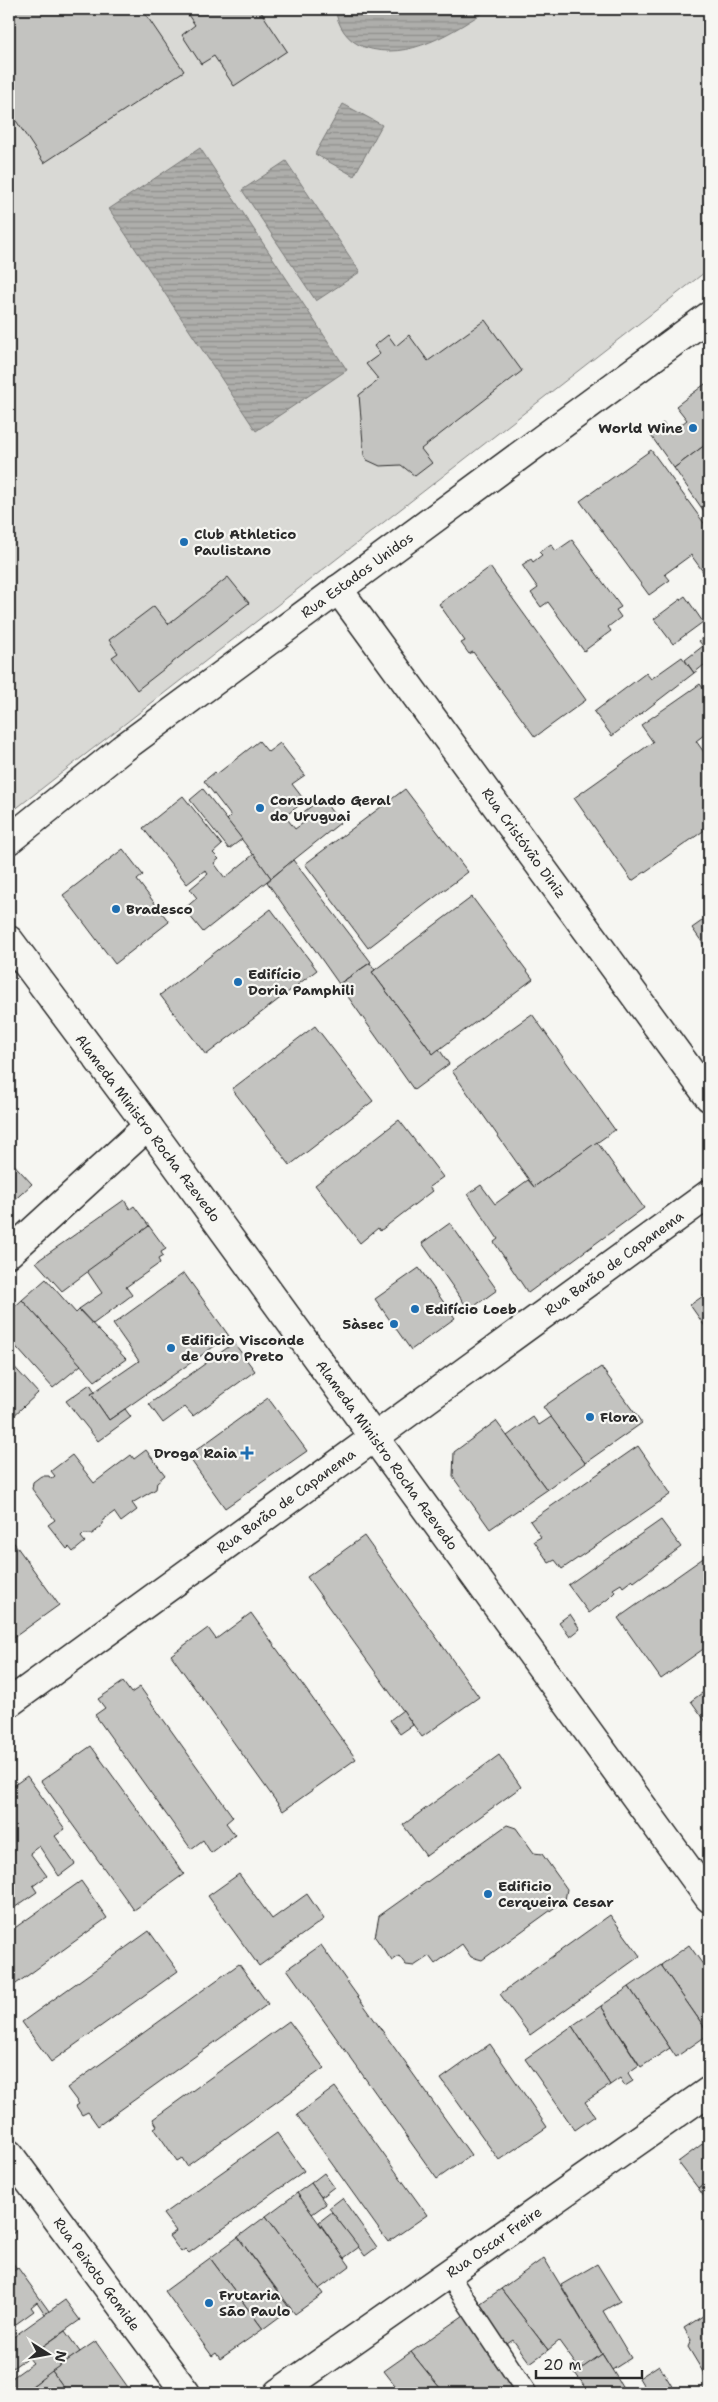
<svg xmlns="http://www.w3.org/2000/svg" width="718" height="2402" font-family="'Shantell Sans',sans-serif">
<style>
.pitch{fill:#d9d9d5;stroke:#828280}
.water{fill:url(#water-rules);stroke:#7a7a78}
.building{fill:#c3c3c0;stroke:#2b2b2b}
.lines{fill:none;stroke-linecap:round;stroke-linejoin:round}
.service-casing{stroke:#2b2b2b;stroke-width:22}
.minor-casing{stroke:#2b2b2b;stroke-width:31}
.tertiary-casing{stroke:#2b2b2b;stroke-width:31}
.secondary-casing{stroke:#2b2b2b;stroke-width:31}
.service{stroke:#f6f6f2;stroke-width:19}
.minor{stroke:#f6f6f2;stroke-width:28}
.tertiary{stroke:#f6f6f2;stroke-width:28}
.secondary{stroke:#f6f6f2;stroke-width:28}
.poi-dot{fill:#1f6fb2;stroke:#f6f6f2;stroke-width:2}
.labels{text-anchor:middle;stroke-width:4.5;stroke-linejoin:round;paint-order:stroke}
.poi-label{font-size:14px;font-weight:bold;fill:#2b2b2b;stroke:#f6f6f2;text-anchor:start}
.street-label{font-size:14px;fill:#2b2b2b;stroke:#f6f6f2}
</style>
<defs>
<pattern id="water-rules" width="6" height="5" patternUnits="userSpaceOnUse" patternTransform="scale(1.25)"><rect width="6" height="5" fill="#aeaeab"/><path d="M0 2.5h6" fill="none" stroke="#8e8e8b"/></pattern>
</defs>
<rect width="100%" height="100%" fill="#f6f6f2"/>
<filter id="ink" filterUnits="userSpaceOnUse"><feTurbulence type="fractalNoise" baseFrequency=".02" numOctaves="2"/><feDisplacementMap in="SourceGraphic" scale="10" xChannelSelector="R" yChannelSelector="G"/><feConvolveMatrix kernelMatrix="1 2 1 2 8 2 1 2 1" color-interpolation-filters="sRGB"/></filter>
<g filter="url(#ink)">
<polygon class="pitch" points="9,9 709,9 709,269 9,814"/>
<g class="water">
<path d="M 335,9 L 489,9 C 452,32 409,62 364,47 C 347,41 338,26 335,9 Z"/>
<polygon points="343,104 382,125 354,176 315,154"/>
<polygon points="200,148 347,370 256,431 109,209"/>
<polygon points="286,161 360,272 316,301 242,190"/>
</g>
<g class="building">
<polygon points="9,9 142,9 184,71 44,163 9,110"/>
<polygon points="184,9 259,9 287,51 234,86 214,56 201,64 182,35 195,25"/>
<polygon points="485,320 522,371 421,449 432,463 415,476 401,465 380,466 367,460 364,455 359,395 379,380 366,364 380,354 374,346 388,335 396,346 409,335 428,361"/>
<polygon points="709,381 709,442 674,468 649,433 663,423 670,433 687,420 676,406"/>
<polygon points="709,442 709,501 701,507 674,468"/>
<polygon points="651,450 709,530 709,580 691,555 665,574 670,580 649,595 580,501"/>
<polygon points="709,501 709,518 701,507"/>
<polygon points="572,540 621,607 616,610 621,617 608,627 611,631 584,651 548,602 541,607 531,593 538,588 522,565 531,559 533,562 542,555 539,552 551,544 556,551"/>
<polygon points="490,567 586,700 535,737 473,652 469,654 461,643 465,641 439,604"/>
<polygon points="228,577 249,603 137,690 112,657 118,653 109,640 154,606 168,624"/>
<polygon points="685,596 703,622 673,644 654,619"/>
<polygon points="709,633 709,661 694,673 685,660 703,646 699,641"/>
<polygon points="682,657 694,673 612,736 594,712 646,673 651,679"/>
<polygon points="700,684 709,696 709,731 696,741 706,755 709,752 709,827 632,881 574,798 653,742 641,725"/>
<polygon points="259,741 268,752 280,743 305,775 292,784 305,801 285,816 295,829 306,821 301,814 322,798 340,823 271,878 227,820 231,816 204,781 215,772 217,774"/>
<polygon points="203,789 242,839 229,849 190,800"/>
<polygon points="405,789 468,872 368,948 305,864"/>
<polygon points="183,796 222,845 213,853 219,859 214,863 225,878 254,854 271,878 203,932 184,909 197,898 190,889 208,874 205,870 187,884 143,828"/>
<polygon points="123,849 143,875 137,880 169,922 115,964 63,895"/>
<polygon points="293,860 371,962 339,984 267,882"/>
<polygon points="472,897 533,979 433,1054 372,972"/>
<polygon points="271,909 317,970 206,1055 160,995"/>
<polygon points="709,916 709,952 692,928"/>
<polygon points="370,963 375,970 372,972 433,1054 439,1049 449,1064 414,1090 339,984"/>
<polygon points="532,1014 615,1130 534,1187 452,1071"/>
<polygon points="315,1026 373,1101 290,1165 232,1089"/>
<polygon points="399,1120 443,1177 429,1187 432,1191 380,1231 378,1228 360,1243 315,1185"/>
<polygon points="597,1142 644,1208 528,1293 494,1242 498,1239 468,1194 481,1185 495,1204 528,1180 534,1187"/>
<polygon points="9,1159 32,1184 9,1205"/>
<polygon points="124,1200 130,1209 134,1206 149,1226 62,1291 36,1262"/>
<polygon points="450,1223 497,1290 469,1310 422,1243"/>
<polygon points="149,1226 166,1249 161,1252 163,1256 158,1259 160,1263 126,1287 132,1295 93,1324 79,1309 102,1293 87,1271"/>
<polygon points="419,1268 455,1318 411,1350 375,1299"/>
<polygon points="184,1273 229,1336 109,1420 91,1394 139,1361 113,1324"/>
<polygon points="46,1279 76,1313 79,1310 126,1359 95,1381 22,1300"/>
<polygon points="709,1292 709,1332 690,1305"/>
<polygon points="22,1300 81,1365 53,1388 9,1339 9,1312"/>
<polygon points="234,1343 255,1371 193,1416 185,1407 163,1423 149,1404"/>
<polygon points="9,1361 38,1393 9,1420"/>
<polygon points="601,1367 642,1423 585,1463 543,1407"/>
<polygon points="90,1384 95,1392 91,1394 109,1420 125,1409 131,1417 98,1441 66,1401"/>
<polygon points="268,1398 307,1451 225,1508 188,1456"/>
<polygon points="533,1417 539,1425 551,1417 585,1463 547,1490 507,1436"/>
<polygon points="496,1421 547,1490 490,1529 453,1477 454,1452"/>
<polygon points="638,1446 671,1494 562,1569 555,1560 549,1563 534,1541 541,1537 530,1521"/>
<polygon points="146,1450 165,1475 157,1482 156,1489 132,1503 137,1510 121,1522 114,1512 103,1520 101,1527 92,1534 84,1534 81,1537 85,1542 73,1552 69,1547 67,1549 48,1525 55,1520 32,1489 33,1482 41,1476 49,1476 51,1479 55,1476 51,1471 72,1455 94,1483 131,1455 134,1459"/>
<polygon points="661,1520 681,1547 634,1582 632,1580 623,1587 621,1584 613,1589 615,1592 608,1599 589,1613 568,1585"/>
<polygon points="9,1536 59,1605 9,1641"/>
<polygon points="364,1536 479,1697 422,1737 307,1577"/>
<polygon points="709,1554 709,1645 661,1679 618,1618"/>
<polygon points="251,1613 356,1759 283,1811 171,1655 208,1628 216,1639"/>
<polygon points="570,1614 580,1629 570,1637 559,1622"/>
<polygon points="123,1682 131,1693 140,1687 233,1817 226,1823 235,1835 211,1853 203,1840 191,1849 95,1715 105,1708 98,1699"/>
<polygon points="709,1688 709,1726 691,1701"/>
<polygon points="403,1710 413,1725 400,1734 390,1720"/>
<polygon points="91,1746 184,1874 134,1910 41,1781"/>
<polygon points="499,1755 521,1787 426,1856 403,1825"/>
<polygon points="27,1776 65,1829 55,1836 75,1864 59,1876 39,1846 30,1853 47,1876 33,1886 37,1892 11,1910 9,1907 9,1789"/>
<polygon points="507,1825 516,1828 534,1853 542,1854 567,1889 565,1900 482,1960 471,1957 462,1944 435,1964 429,1956 414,1966 406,1965 399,1956 392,1961 375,1937 379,1916"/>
<polygon points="239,1874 272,1919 307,1894 324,1919 259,1966 208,1896"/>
<polygon points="81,1881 107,1918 9,1989 9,1932"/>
<polygon points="610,1915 640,1956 530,2035 500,1994"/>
<polygon points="149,1931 178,1971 51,2062 22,2022"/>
<polygon points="321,1945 471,2155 437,2179 287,1969"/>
<polygon points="689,1945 709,1973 709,2034 661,1965"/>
<polygon points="239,1964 268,2004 98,2126 88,2112 82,2115 76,2106 79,2104 67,2088"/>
<polygon points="661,1965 709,2034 676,2057 629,1987"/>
<polygon points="629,1987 670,2048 641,2067 601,2006"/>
<polygon points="601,2006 639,2065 628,2073 633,2081 625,2086 620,2078 610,2085 572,2026"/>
<polygon points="289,2021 324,2068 187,2166 182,2158 177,2161 154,2128 157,2126 153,2119"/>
<polygon points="572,2026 610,2085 585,2102 595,2116 575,2130 525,2059"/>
<polygon points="490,2044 547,2127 499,2160 441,2079"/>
<polygon points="335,2087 427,2215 388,2242 297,2115"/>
<polygon points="277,2133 304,2171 189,2253 185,2249 181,2252 169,2236 176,2231 163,2214"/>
<polygon points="709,2139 709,2180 698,2188 678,2162"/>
<polygon points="324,2173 334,2187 321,2197 311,2183"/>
<polygon points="709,2180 709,2204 698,2188"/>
<polygon points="311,2183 326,2204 312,2214 297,2193"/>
<polygon points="297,2193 350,2266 319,2289 266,2216"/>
<polygon points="342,2198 377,2247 365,2256 329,2208"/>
<polygon points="332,2212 359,2247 344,2258 319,2222"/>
<polygon points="266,2216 323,2294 295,2314 238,2237"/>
<polygon points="9,2223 15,2232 9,2236"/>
<polygon points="238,2237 290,2309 263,2329 210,2258"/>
<polygon points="9,2257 17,2269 9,2274"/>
<polygon points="210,2258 263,2329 220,2359 216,2353 212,2356 165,2291"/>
<polygon points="544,2258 602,2354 580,2370 559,2341 548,2350 501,2289"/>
<polygon points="597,2264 620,2301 603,2311 631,2358 612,2370 561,2285"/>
<polygon points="18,2268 49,2311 45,2314 37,2302 31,2307 34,2311 9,2329 9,2274"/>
<polygon points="501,2289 548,2350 530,2363 513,2340 507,2344 478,2305"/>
<polygon points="65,2300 80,2320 11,2369 9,2365 9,2340"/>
<polygon points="709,2312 709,2382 688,2347 691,2340 684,2328"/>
<polygon points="464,2315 517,2393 444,2393 411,2352"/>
<polygon points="65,2331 80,2352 22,2393 9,2393 9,2380 33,2363 28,2357"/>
<polygon points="96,2341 96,2342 132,2393 68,2393 52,2371"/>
<polygon points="411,2352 444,2393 401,2393 384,2371"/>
<polygon points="602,2354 616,2376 626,2393 590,2393 575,2373"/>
<polygon points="659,2365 676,2393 648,2393 639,2378"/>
<polygon points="52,2371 68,2393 35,2393 31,2387"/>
<polygon points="709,2385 709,2393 704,2393 702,2390"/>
<polygon points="31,2387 35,2393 22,2393"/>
<polygon points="396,2387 401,2393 386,2393"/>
</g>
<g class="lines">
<g class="service-casing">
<polyline id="service" points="448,2274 527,2393"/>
</g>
<g class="minor-casing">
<g id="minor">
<polyline points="338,589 709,1097"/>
<polyline points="9,940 148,1126 709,1898"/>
<polyline points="9,1253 148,1126"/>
<polyline points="9,1703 709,1194"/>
<polyline points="9,2154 186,2393"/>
</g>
</g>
<g class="tertiary-casing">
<polyline id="tertiary" points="278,2393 709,2091"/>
</g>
<g class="secondary-casing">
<polyline id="secondary" points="9,840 122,749 709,316"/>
</g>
<use href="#service" class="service"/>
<use href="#minor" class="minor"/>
<use href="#tertiary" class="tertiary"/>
<use href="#secondary" class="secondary"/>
</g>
</g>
<g class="poi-dot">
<circle cx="693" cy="428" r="5"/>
<circle cx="184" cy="542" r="5"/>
<circle cx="260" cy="808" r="5"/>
<circle cx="116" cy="909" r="5"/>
<circle cx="238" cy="982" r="5"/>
<circle cx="415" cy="1309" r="5"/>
<circle cx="394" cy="1324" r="5"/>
<circle cx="171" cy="1348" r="5"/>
<circle cx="590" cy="1417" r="5"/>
<path d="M244.5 1445.5h5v5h5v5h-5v5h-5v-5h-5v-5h5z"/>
<circle cx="488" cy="1894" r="5"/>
<circle cx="209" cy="2303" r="5"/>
</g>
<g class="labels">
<g class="poi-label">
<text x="683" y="433" text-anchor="end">World Wine</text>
<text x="194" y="539">Club Athletico<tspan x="194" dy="16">Paulistano</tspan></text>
<text x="270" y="805">Consulado Geral<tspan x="270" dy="16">do Uruguai</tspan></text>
<text x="126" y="914">Bradesco</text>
<text x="248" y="979">Edifício<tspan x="248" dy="16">Doria Pamphili</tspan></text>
<text x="425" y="1314">Edifício Loeb</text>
<text x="384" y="1329" text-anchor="end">5àsec</text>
<text x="181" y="1345">Edificio Visconde<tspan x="181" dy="16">de Ouro Preto</tspan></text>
<text x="600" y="1422">Flora</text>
<text x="237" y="1458" text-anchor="end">Droga Raia</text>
<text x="498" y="1891">Edificio<tspan x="498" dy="16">Cerqueira Cesar</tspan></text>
<text x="219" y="2300">Frutaria<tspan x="219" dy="16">São Paulo</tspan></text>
</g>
<g class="street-label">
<text transform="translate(357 575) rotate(-36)" y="5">Rua Estados Unidos</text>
<text transform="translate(524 843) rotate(54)" y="5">Rua Cristóvão Diniz</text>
<text transform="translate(148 1128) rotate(53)" y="5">Alameda Ministro Rocha Azevedo</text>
<text transform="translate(614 1263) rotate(-36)" y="5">Rua Barão de Capanema</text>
<text transform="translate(387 1455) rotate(54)" y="5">Alameda Ministro Rocha Azevedo</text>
<text transform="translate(286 1501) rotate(-36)" y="5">Rua Barão de Capanema</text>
<text transform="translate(494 2242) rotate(-35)" y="5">Rua Oscar Freire</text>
<text transform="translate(97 2274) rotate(54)" y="5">Rua Peixoto Gomide</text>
</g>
</g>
<rect width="718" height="2402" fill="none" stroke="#f6f6f2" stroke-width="30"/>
<rect x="15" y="15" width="688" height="2372" fill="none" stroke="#2b2b2b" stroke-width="2" filter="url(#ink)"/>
<g transform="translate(48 2354) rotate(101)" stroke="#f6f6f2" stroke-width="4" paint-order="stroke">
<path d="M0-4L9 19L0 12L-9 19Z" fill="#2b2b2b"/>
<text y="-8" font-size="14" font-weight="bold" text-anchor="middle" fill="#2b2b2b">N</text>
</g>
<path d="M536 2370v8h106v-8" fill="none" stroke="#2b2b2b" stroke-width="2.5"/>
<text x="543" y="2370" font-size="15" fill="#2b2b2b" stroke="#f6f6f2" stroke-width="4" paint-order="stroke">20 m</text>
</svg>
